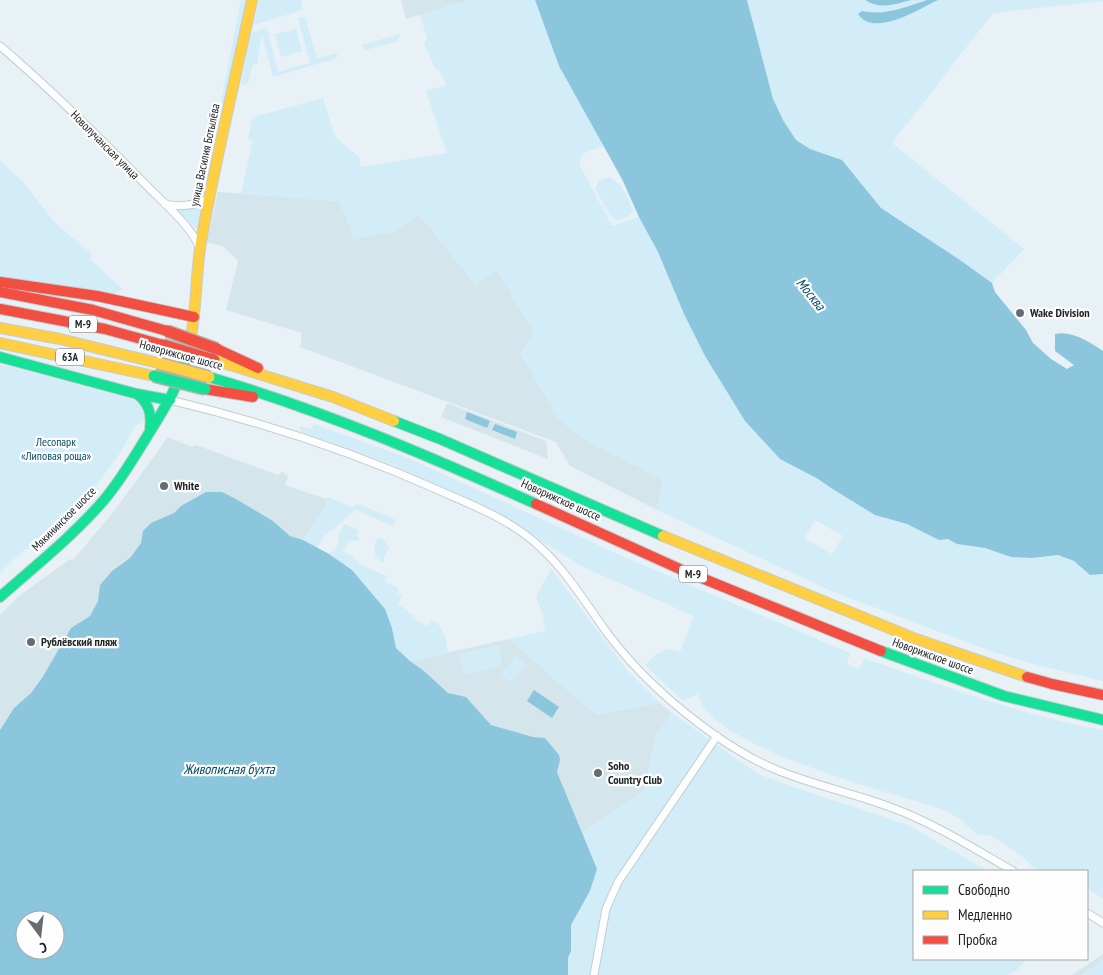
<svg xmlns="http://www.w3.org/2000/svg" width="1103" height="975" font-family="'PT Sans Narrow',sans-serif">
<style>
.built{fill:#d4e5ec}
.green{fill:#d2edf8;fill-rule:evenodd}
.water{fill:#8bc6dd;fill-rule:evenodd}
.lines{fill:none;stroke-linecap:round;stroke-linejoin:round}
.street-casing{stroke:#c4cccf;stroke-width:9}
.fast-casing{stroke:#c4cccf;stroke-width:12}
.slow-casing{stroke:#c4cccf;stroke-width:12}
.jam-casing{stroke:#c4cccf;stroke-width:12}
.street{stroke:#fcfdfe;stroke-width:7}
.fast{stroke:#16e098;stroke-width:10}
.slow{stroke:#ffcf43;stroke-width:10}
.jam{stroke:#f24e42;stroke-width:10}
.fast-bridge-casing{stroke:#b4b1a9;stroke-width:14;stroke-linecap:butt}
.slow-bridge-casing{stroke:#b4b1a9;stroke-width:14;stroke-linecap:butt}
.jam-bridge-casing{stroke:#b4b1a9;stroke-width:14;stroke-linecap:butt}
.fast-bridge{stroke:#16e098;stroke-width:11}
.slow-bridge{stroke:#ffcf43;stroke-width:11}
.jam-bridge{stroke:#f24e42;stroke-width:11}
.poi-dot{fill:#666d70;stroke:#fdfdfd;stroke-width:2}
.labels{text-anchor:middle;stroke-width:4.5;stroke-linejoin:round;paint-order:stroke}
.shield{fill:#fdfdfd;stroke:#626668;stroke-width:1}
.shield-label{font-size:11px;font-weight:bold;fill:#202628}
.street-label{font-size:12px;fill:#202628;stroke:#fdfdfd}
.poi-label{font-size:12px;font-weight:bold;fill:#202628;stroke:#fdfdfd;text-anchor:start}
.park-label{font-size:12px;fill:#074e65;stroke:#fdfdfd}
.water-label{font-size:14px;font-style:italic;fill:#004a60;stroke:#fdfdfd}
</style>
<rect width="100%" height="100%" fill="#e8f1f5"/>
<g class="built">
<polygon points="401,0 470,0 406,19"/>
<polygon points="218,192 339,201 394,232 419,214 475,284 497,270 534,332 585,440 663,480 657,510 570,466 556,442 300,347 302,333 226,310 238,261 223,246 207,242"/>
<polygon points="447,403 546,441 548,459 441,417"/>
<polygon points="168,437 192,447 196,445 278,475 282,472 288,476 285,485 326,499 327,505 303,540 290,536 273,521 222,492 181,506 174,513 143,531 141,543 130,558 112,571 100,585 98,601 90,616 71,628 42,678 31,693 14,708 0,730 0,615 19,596 70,559 73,560 115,510"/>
<polygon points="509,639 596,715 660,703 672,713 656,736 644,792 582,833 557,771 560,760 545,738 533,737 491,725 466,697 448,693 424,671 410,661"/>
<polygon points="1103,954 1103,975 1072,975"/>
</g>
<g class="green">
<polygon points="241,0 249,0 227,102 221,102"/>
<polygon points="259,0 301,0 303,10 254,25"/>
<path d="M 470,0 L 535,0 L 559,66 L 604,146 L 583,153 L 579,164 L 612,226 L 639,217 L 658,252 L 684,314 L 705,356 L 745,421 L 780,459 L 818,479 L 831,488 L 875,515 L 907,524 L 939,540 L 948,539 L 957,544 L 985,548 L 1011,557 L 1032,558 L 1058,555 L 1074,561 L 1090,574 L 1103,574 L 1103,681 L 1033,664 L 996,653 L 902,618 L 829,590 L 657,510 L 663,480 L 585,440 L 559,420 L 520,354 L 534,332 L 497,271 L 475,284 L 419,214 L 394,232 L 354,239 L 339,201 L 241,194 L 253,140 L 248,139 L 253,117 L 323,98 L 335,137 L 359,157 L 361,167 L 447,153 L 426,91 L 446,85 L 440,71 L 435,68 L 424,44 L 427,39 L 420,15 ZM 815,520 L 843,536 L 832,554 L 804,538 Z"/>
<polygon points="747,0 1103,0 1103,1 993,13 892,143 1024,249 992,283 960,260 881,208 842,160 810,149 796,140 783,120 773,99"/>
<polygon points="305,17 317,58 337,53 337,58 273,77 262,35 257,64 253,64 248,84 244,85 241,84 251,33 267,28 278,72 310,63 298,18"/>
<polygon points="296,29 302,51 281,57 275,34"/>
<polygon points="400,34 398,41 366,50 361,45"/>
<polygon points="0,160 24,183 55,223 92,254 90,259 122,289 114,294 0,278"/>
<path d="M 609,177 C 623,184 628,197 633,212 L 626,218 L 616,221 L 608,212 L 595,188 L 599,181 Z"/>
<polygon points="199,206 203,208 200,225 196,228 177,210"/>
<polygon points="0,364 131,399 142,405 147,415 142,422 135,426 120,453 98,483 50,534 20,553 0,573"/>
<path d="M 314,424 L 408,458 L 622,556 L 850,653 L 847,664 L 858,669 L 862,665 L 864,658 C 943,686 1021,715 1103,730 L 1103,899 L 1087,888 L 1087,871 L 1047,871 L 1032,867 L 1023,857 L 992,836 L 976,834 L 960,819 L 945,810 C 896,794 707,747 698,694 L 683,701 L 645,665 L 655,655 L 668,649 L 680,652 L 694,616 L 583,567 L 507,519 L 393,465 L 299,431 L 301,426 L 311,429 Z"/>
<polygon points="328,497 351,507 359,504 396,520 393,526 356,510 325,535 317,548 303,540 326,505 326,499"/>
<path d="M 344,524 L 359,530 L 357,535 L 360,540 L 349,541 L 343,552 L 353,556 L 358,563 L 386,576 L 385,582 L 399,589 L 398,593 L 402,596 L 398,605 L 408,610 L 408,612 L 413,615 L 412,618 L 427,626 L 432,620 C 444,626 446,639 448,652 L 410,661 L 396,648 L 392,628 L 385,609 L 352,570 L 329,554 L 335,549 L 339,542 L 338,537 Z"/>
<polygon points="378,538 383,539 389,547 384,557 384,563 376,558 374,546"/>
<polygon points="551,569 627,670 660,703 596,715 509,639 545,631 543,615 536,597"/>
<polygon points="498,645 503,666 464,675 459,654"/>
<polygon points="516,656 526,664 512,683 501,675"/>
<polygon points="672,713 758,774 808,792 906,824 988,871 914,871 914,959 1027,959 1016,971 1007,975 568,975 568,958 571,951 571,925 590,891 597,869 582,833 644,792 656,736"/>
<polygon points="1103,960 1103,975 1082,975"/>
</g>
<g class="water">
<path d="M 535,0 L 747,0 L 773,99 L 783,120 L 796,140 L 810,149 L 842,160 L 881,208 L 960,260 L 992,283 L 995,292 L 1026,330 L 1033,343 L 1051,359 L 1067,369 L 1074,365 L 1055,351 L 1055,334 C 1071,330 1090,342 1103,351 L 1103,574 L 1090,575 L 1074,561 L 1058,555 L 1032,558 L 1011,557 L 985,548 L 957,544 L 948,539 L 939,540 L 907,524 L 875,515 L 831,488 L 818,479 L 780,459 L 745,421 L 705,356 L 684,314 L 658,252 L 639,217 L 622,179 L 559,66 Z"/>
<path d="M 865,0 L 911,0 C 895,4 881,10 865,0 Z"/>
<path d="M 927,0 L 938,0 C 919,9 874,38 858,14 L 862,11 C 886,16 905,7 927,0 Z"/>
<polygon points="467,412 490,421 487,428 465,419"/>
<polygon points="495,424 517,432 515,439 492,430"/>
<path d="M 206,492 L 222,492 L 236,499 L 273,521 L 290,536 L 303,540 L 329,554 L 352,570 L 385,609 L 392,628 L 396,648 L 410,661 L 424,671 L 448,693 L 466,697 L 491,725 L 533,737 L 545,738 L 559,755 L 560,760 L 557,772 L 597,869 L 590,891 L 571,925 L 571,951 L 568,958 L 568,975 L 0,975 L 0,730 L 14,708 L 31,693 L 42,678 L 71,628 L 90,616 L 98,601 L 100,585 L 112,571 L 130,558 L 141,543 L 143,531 L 151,523 L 174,513 L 181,506 ZM 25,920 L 55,920 L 55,950 L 25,950 Z"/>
<polygon points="534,690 559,707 552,718 527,701"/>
</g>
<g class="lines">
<g class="street-casing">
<g id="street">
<path d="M 0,46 C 52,90 100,138 148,187 C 161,200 195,230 199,248"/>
<path d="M 165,204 C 181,208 195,205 209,199"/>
<path d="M 170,400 C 262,422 351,451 438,490 C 474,506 512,520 541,548 C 568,573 586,604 608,634 C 638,674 675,707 716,736 C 735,749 755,761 777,770 C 813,785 853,793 890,807 C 934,823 973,848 1013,871"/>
<polyline points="1087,913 1103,923"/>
<polyline points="594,975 606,909 618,882 717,736"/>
</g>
</g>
<g class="fast-casing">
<g id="fast">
<polyline points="0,357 137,394 170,400"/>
<path d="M 209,377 C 322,410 429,456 536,504"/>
<path d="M 137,394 C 149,403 152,414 150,429"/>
<polyline points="394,421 440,439 663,536"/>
<path d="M 0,597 C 35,566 73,536 104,500 C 122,479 136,454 151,430 C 166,406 180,383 187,355"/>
<polyline points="881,651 1004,696 1103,720"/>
</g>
</g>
<g class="slow-casing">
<g id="slow">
<polyline points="0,328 60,339 158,363"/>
<polyline points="0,343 154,376"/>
<path d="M 187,355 C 197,318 195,279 201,242 C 215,161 235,81 252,0"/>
<polyline points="214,360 333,397 394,421"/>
<polyline points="663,536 916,639 1027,677"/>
</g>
</g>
<g class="jam-casing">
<g id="jam">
<polyline points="0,282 97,296 194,317"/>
<polyline points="0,292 93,310 167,331"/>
<polyline points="0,309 105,329 163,345"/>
<polyline points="217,349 258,368"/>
<polyline points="205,389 253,397"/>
<polyline points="536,504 682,570 881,651"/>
<polyline points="1027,677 1052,684 1103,695"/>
</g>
</g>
<use href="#street" class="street"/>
<use href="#fast" class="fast"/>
<use href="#slow" class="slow"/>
<use href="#jam" class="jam"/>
<g class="fast-bridge-casing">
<polyline id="fast-bridge" points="154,376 205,389"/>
</g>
<g class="slow-bridge-casing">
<polyline id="slow-bridge" points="158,363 209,377"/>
</g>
<g class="jam-bridge-casing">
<g id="jam-bridge">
<polyline points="167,331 217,349"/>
<polyline points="163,345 214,360"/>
</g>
</g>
<use href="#fast-bridge" class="fast-bridge"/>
<use href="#slow-bridge" class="slow-bridge"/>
<use href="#jam-bridge" class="jam-bridge"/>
</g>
<g class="poi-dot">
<circle cx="1020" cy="313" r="5"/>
<circle cx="164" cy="486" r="5"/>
<circle cx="31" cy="642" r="5"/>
<circle cx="598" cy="773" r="5"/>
</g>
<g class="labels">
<g class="shield">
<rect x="69" y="315.5" width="28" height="17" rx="4"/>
<rect x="56" y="348.5" width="28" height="17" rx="4"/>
<rect x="679" y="565.5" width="28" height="17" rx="4"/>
</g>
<g class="shield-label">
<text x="83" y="328">М-9</text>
<text x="70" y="361">63A</text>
<text x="693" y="578">М-9</text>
</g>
<g class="street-label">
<text transform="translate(105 145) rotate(45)" y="4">Новолучанская улица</text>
<text transform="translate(205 155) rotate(-78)" y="4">улица Василия Ботылёва</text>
<text transform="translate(181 355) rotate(15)" y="4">Новорижское шоссе</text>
<text transform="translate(561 500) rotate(24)" y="4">Новорижское шоссе</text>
<text transform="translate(64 519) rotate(-45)" y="4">Мякининское шоссе</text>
<text transform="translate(933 656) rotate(20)" y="4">Новорижское шоссе</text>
</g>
<g class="poi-label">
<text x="1030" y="317">Wake Division</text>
<text x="174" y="490">White</text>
<text x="41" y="646">Рублёвский пляж</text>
<text x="608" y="770">Soho<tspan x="608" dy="14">Country Club</tspan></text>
</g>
<g class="park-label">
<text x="56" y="446">Лесопарк<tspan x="56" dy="14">«Липовая роща»</tspan></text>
</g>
<g class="water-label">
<text transform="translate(811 294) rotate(51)" y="5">Москва</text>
<text x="229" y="774">Живописная бухта</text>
</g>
</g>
<rect x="913" y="870" width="175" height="90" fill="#fdfdfd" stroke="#a5a7a8"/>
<rect x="923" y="886" width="25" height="8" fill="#16e098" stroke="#a5a7a8"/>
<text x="958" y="895" font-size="15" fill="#202628">Свободно</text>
<rect x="923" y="911" width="25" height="8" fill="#ffcf43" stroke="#a5a7a8"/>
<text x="958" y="920" font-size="15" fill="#202628">Медленно</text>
<rect x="923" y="936" width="25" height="8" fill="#f24e42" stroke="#a5a7a8"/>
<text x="958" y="945" font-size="15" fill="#202628">Пробка</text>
<g transform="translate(40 935) rotate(165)"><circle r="24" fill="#fdfdfd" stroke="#a5a7a8"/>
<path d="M0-4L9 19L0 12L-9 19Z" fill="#666d70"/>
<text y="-8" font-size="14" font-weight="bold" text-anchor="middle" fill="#202628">С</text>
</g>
</svg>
